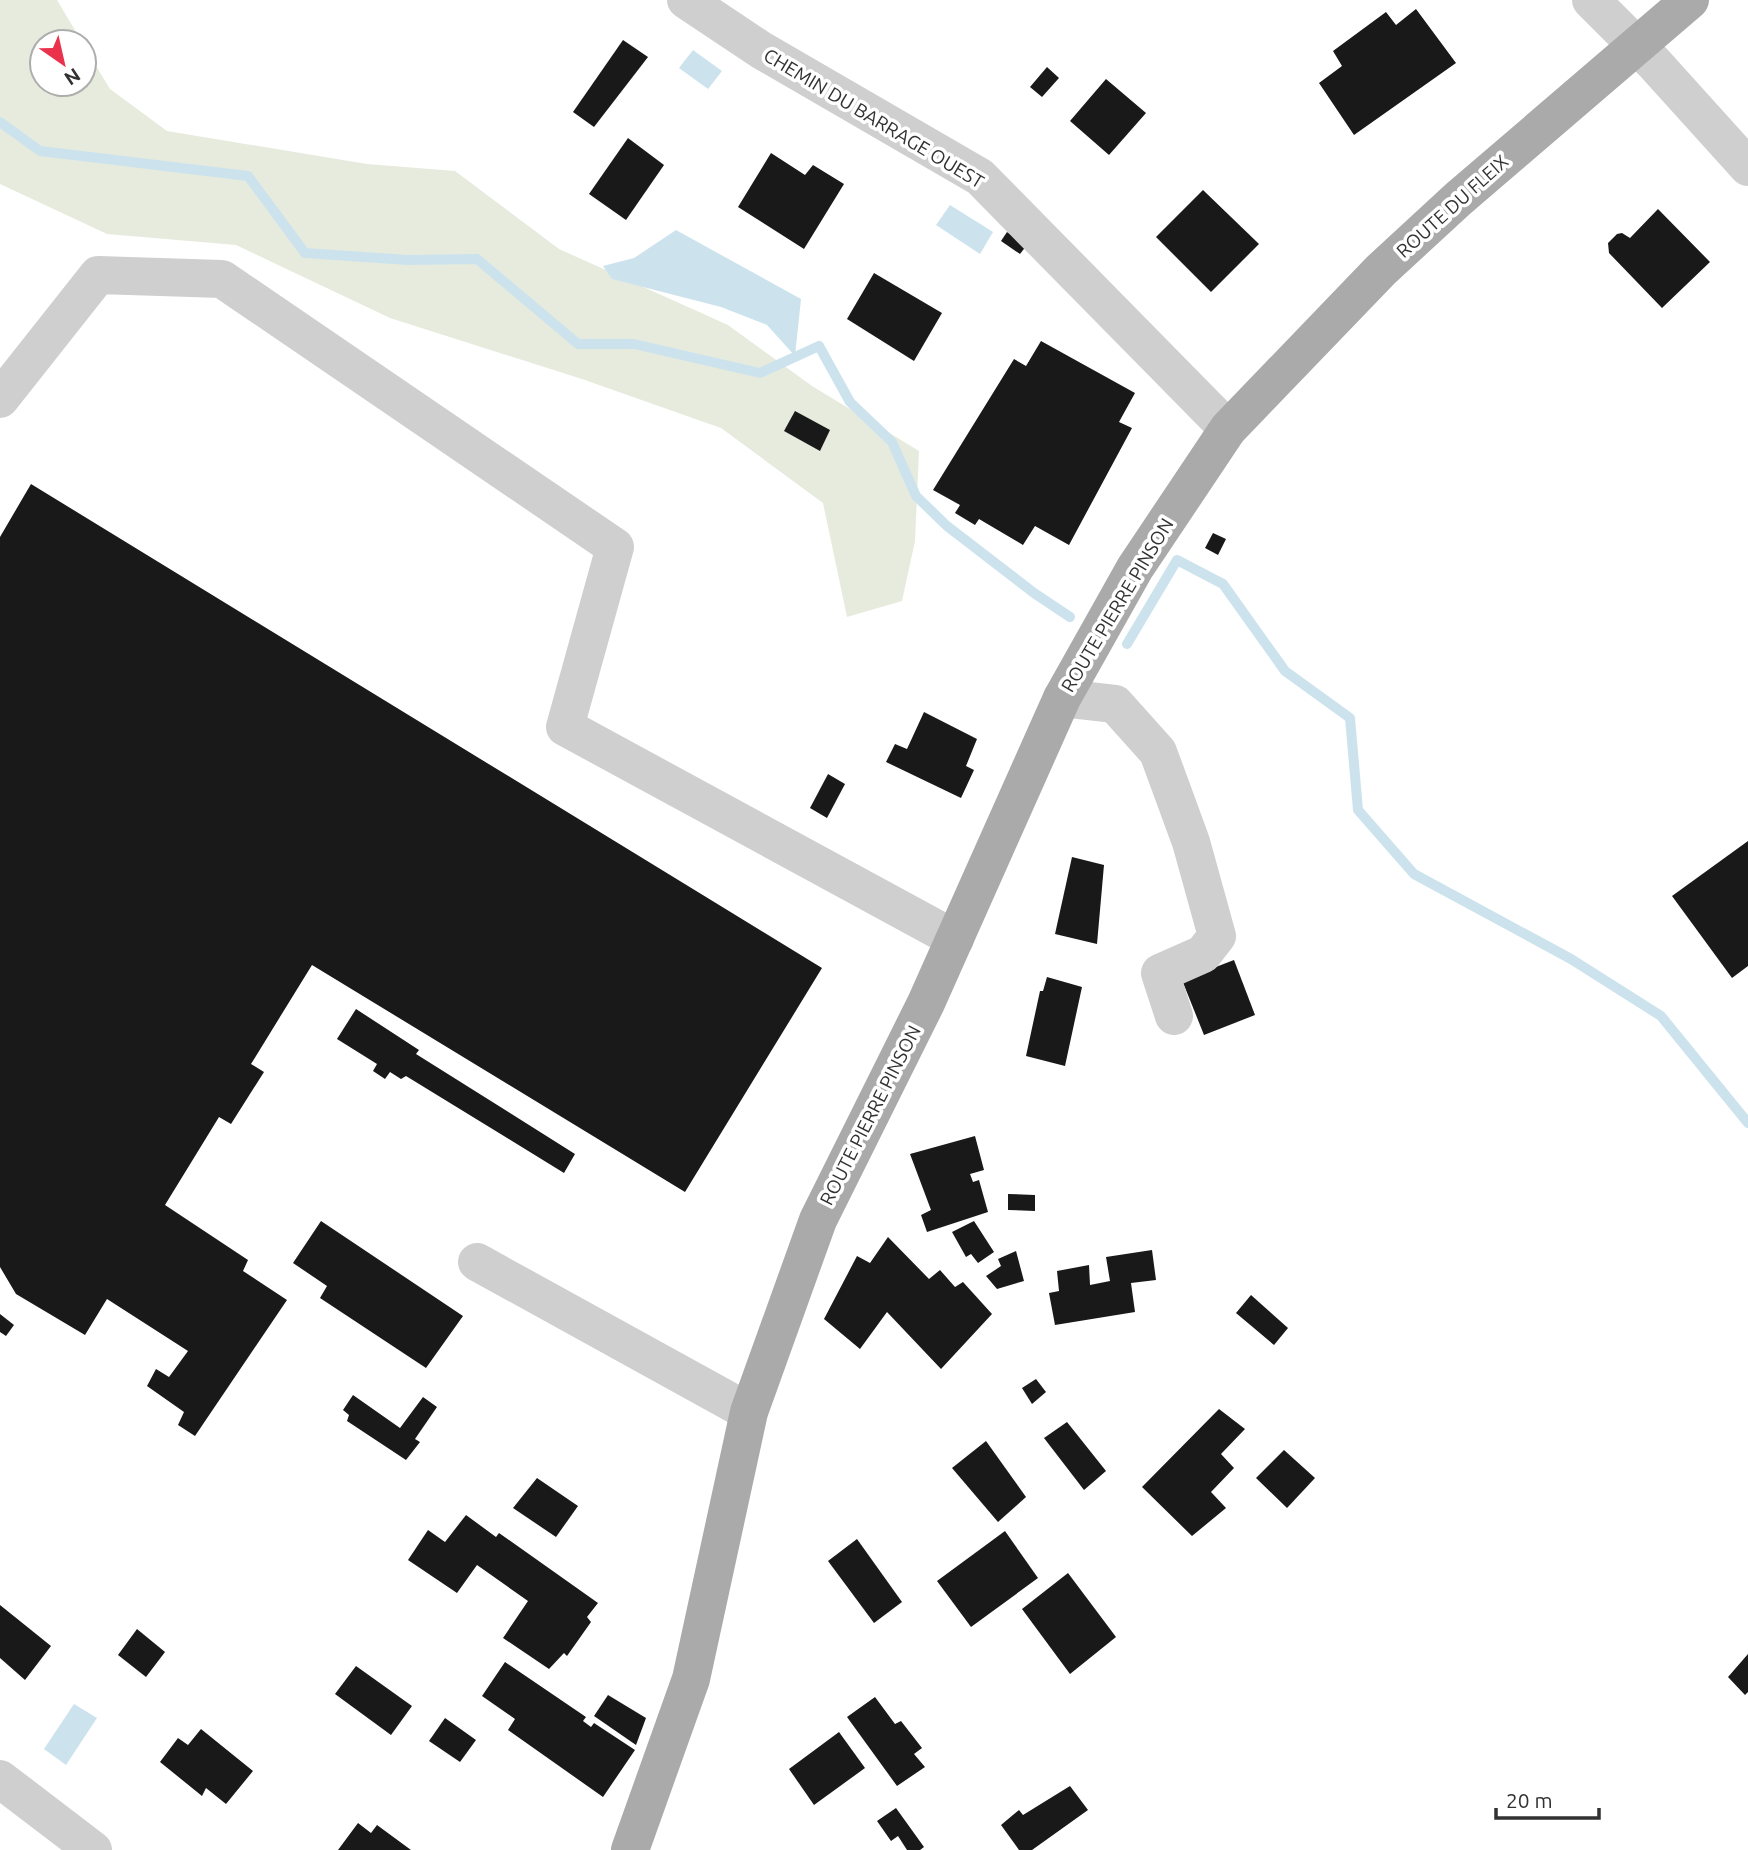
<svg xmlns="http://www.w3.org/2000/svg" width="1748" height="1850" font-family="Ubuntu,sans-serif">
<style>
.green{fill:#e6ebdd}
.water{fill:#cce3ee}
.lines{fill:none;stroke-linecap:round;stroke-linejoin:round}
.stream{stroke:#cce3ee;stroke-width:10}
.building{fill:#191919}
.minor{stroke:#cfcfcf;stroke-width:38}
.major{stroke:#aaa;stroke-width:38}
.labels{text-anchor:middle;stroke-width:7;stroke-linejoin:round;paint-order:stroke}
.street-label{font-size:19px;fill:#323232;stroke:#fff}
</style>
<rect width="100%" height="100%" fill="#fff"/>
<polygon class="green" points="0,0 57,0 82,42 42,42 42,84 84,84 84,46 110,89 167,131 367,164 455,171 559,249 728,325 812,386 919,451 915,541 902,601 847,617 823,503 721,428 582,379 390,318 236,245 107,234 0,184"/>
<g class="water">
<polygon points="693,50 722,71 708,89 679,68"/>
<polygon points="950,205 993,232 980,254 936,225"/>
<polygon points="676,230 801,299 795,356 767,325 721,307 612,279 603,266 634,258"/>
<polygon points="74,1704 97,1718 66,1765 44,1749"/>
</g>
<g class="lines">
<g class="stream">
<polyline points="0,122 40,151 248,176 305,253 408,260 477,259 578,344 634,344 760,373 819,346 850,402 892,442 916,496 947,526 1034,593 1070,617"/>
<polyline points="1127,644 1177,560 1223,584 1285,671 1350,718 1358,810 1414,874 1571,959 1661,1016 1748,1123"/>
</g>
</g>
<g class="building">
<polygon points="1416,9 1456,63 1354,135 1319,83 1342,66 1333,51 1386,12 1396,25"/>
<polygon points="623,40 648,57 594,127 573,112"/>
<polygon points="1047,67 1059,78 1042,97 1030,87"/>
<polygon points="1106,79 1146,113 1109,155 1070,121"/>
<polygon points="628,138 664,165 626,220 589,194"/>
<polygon points="771,153 805,175 813,165 844,184 804,249 738,207"/>
<polygon points="1203,190 1259,244 1211,292 1156,237"/>
<polygon points="1658,209 1710,262 1662,308 1609,253 1608,243 1617,234 1622,233 1630,238"/>
<polygon points="1007,232 1027,245 1020,254 1001,241"/>
<polygon points="874,273 942,313 914,361 847,319"/>
<polygon points="1041,341 1135,393 1119,422 1132,428 1069,545 1035,526 1023,545 979,519 975,525 955,513 960,505 933,490 1014,359 1026,366"/>
<polygon points="795,411 830,430 820,451 784,431"/>
<polygon points="31,484 822,968 685,1192 312,965 251,1064 264,1072 231,1124 219,1117 165,1205 248,1260 243,1271 287,1300 195,1436 178,1425 184,1412 147,1386 156,1369 169,1377 188,1351 107,1299 85,1335 16,1294 0,1267 0,537"/>
<polygon points="1213,533 1226,539 1218,555 1205,548"/>
<polygon points="924,712 977,739 966,766 974,770 961,798 886,762 895,744 907,749"/>
<polygon points="828,774 845,784 827,818 810,808"/>
<polygon points="1748,841 1748,966 1732,978 1672,896"/>
<polygon points="1072,857 1104,865 1097,944 1055,934"/>
<polygon points="1234,960 1255,1015 1204,1035 1182,980"/>
<polygon points="1047,977 1082,987 1065,1066 1026,1056 1040,991 1043,991"/>
<polygon points="356,1009 419,1050 416,1054 575,1154 564,1173 406,1076 401,1079 390,1072 385,1079 373,1071 377,1064 337,1039"/>
<polygon points="975,1136 984,1170 970,1174 973,1182 979,1180 988,1212 927,1232 921,1215 931,1210 910,1154"/>
<polygon points="1008,1194 1035,1195 1035,1211 1008,1210"/>
<polygon points="321,1221 463,1316 426,1368 320,1298 327,1286 293,1263"/>
<polygon points="974,1221 994,1252 978,1263 971,1254 966,1257 952,1232"/>
<polygon points="888,1237 929,1279 940,1270 955,1287 963,1282 992,1314 941,1369 887,1312 860,1349 824,1319 857,1256 870,1263"/>
<polygon points="1152,1250 1156,1280 1131,1283 1135,1312 1055,1325 1049,1293 1059,1291 1057,1271 1089,1265 1090,1285 1110,1281 1106,1257"/>
<polygon points="1016,1251 1024,1281 997,1289 986,1276 1001,1266 998,1259"/>
<polygon points="1251,1295 1288,1328 1274,1345 1236,1313"/>
<polygon points="0,1314 14,1325 6,1336 0,1332"/>
<polygon points="1036,1379 1046,1392 1032,1404 1022,1388"/>
<polygon points="353,1395 400,1428 423,1397 437,1407 415,1439 420,1442 406,1460 347,1421 349,1415 343,1410"/>
<polygon points="1219,1409 1245,1429 1221,1454 1234,1468 1211,1492 1226,1508 1192,1536 1142,1487"/>
<polygon points="1067,1422 1106,1471 1084,1490 1044,1438"/>
<polygon points="986,1441 1026,1497 998,1522 952,1468"/>
<polygon points="1284,1450 1315,1478 1287,1508 1256,1478"/>
<polygon points="537,1478 578,1506 556,1537 513,1508"/>
<polygon points="466,1515 496,1537 499,1533 598,1603 587,1617 591,1622 567,1656 564,1653 549,1669 503,1638 528,1601 477,1565 457,1593 408,1560 428,1530 445,1542"/>
<polygon points="1005,1531 1038,1578 971,1627 937,1581"/>
<polygon points="857,1539 902,1602 874,1623 828,1561"/>
<polygon points="1068,1573 1116,1637 1070,1674 1022,1609"/>
<polygon points="0,1605 51,1646 25,1680 0,1658"/>
<polygon points="137,1629 165,1652 146,1677 118,1655"/>
<polygon points="1748,1654 1748,1692 1745,1695 1728,1677"/>
<polygon points="505,1662 586,1717 583,1721 591,1727 594,1723 635,1750 603,1797 508,1730 515,1719 482,1696"/>
<polygon points="356,1666 412,1706 391,1735 335,1694"/>
<polygon points="608,1695 646,1718 636,1745 594,1716"/>
<polygon points="875,1697 895,1724 901,1721 922,1748 914,1754 925,1767 897,1786 847,1717"/>
<polygon points="445,1718 476,1740 460,1762 429,1741"/>
<polygon points="201,1729 253,1771 226,1804 206,1788 202,1796 160,1762 178,1738 188,1745"/>
<polygon points="839,1732 865,1768 814,1805 789,1769"/>
<polygon points="1070,1786 1088,1810 1032,1850 1019,1850 1001,1825 1019,1810 1023,1815"/>
<polygon points="896,1808 924,1847 920,1850 907,1850 898,1836 891,1841 877,1821"/>
<polygon points="358,1823 371,1833 377,1825 411,1850 338,1850"/>
</g>
<g class="lines">
<g class="minor">
<polyline points="686,0 761,50 980,177 1228,429"/>
<polyline points="1591,0 1654,63 1748,167"/>
<polyline points="0,399 98,275 222,279 615,547 565,727 955,939"/>
<polyline points="1062,698 1115,704 1158,752 1191,842 1217,936 1203,954 1160,973 1174,1016"/>
<polyline points="477,1262 749,1412"/>
<polyline points="0,1779 93,1850"/>
</g>
<polyline class="major" points="630,1850 691,1679 749,1412 818,1220 926,1003 1062,698 1135,568 1228,429 1381,270 1458,199 1690,0"/>
</g>
<g class="labels">
<g class="street-label">
<text transform="translate(874 118) rotate(31)" y="7">CHEMIN DU BARRAGE OUEST</text>
<text transform="translate(1452 206) rotate(-42)" y="7">ROUTE DU FLEIX</text>
<text transform="translate(1117 605) rotate(-59)" y="7">ROUTE PIERRE PINSON</text>
<text transform="translate(870 1115) rotate(-63)" y="7">ROUTE PIERRE PINSON</text>
</g>
</g>
<g transform="translate(63 63) rotate(146)"><circle r="33" fill="#ffffff" stroke="#adadad" stroke-width="2"/>
<path d="M0-5L12 26L0 18L-12 26Z" fill="#ea324c"/>
<text y="-10" font-size="19" font-weight="bold" text-anchor="middle" fill="#323232">N</text>
</g>
<path d="M1496 1808v10h103v-10" fill="none" stroke="#323232" stroke-width="3.5"/>
<text x="1506" y="1808" font-size="21" fill="#323232" stroke="#ffffff" stroke-width="5" paint-order="stroke">20 m</text>
</svg>
